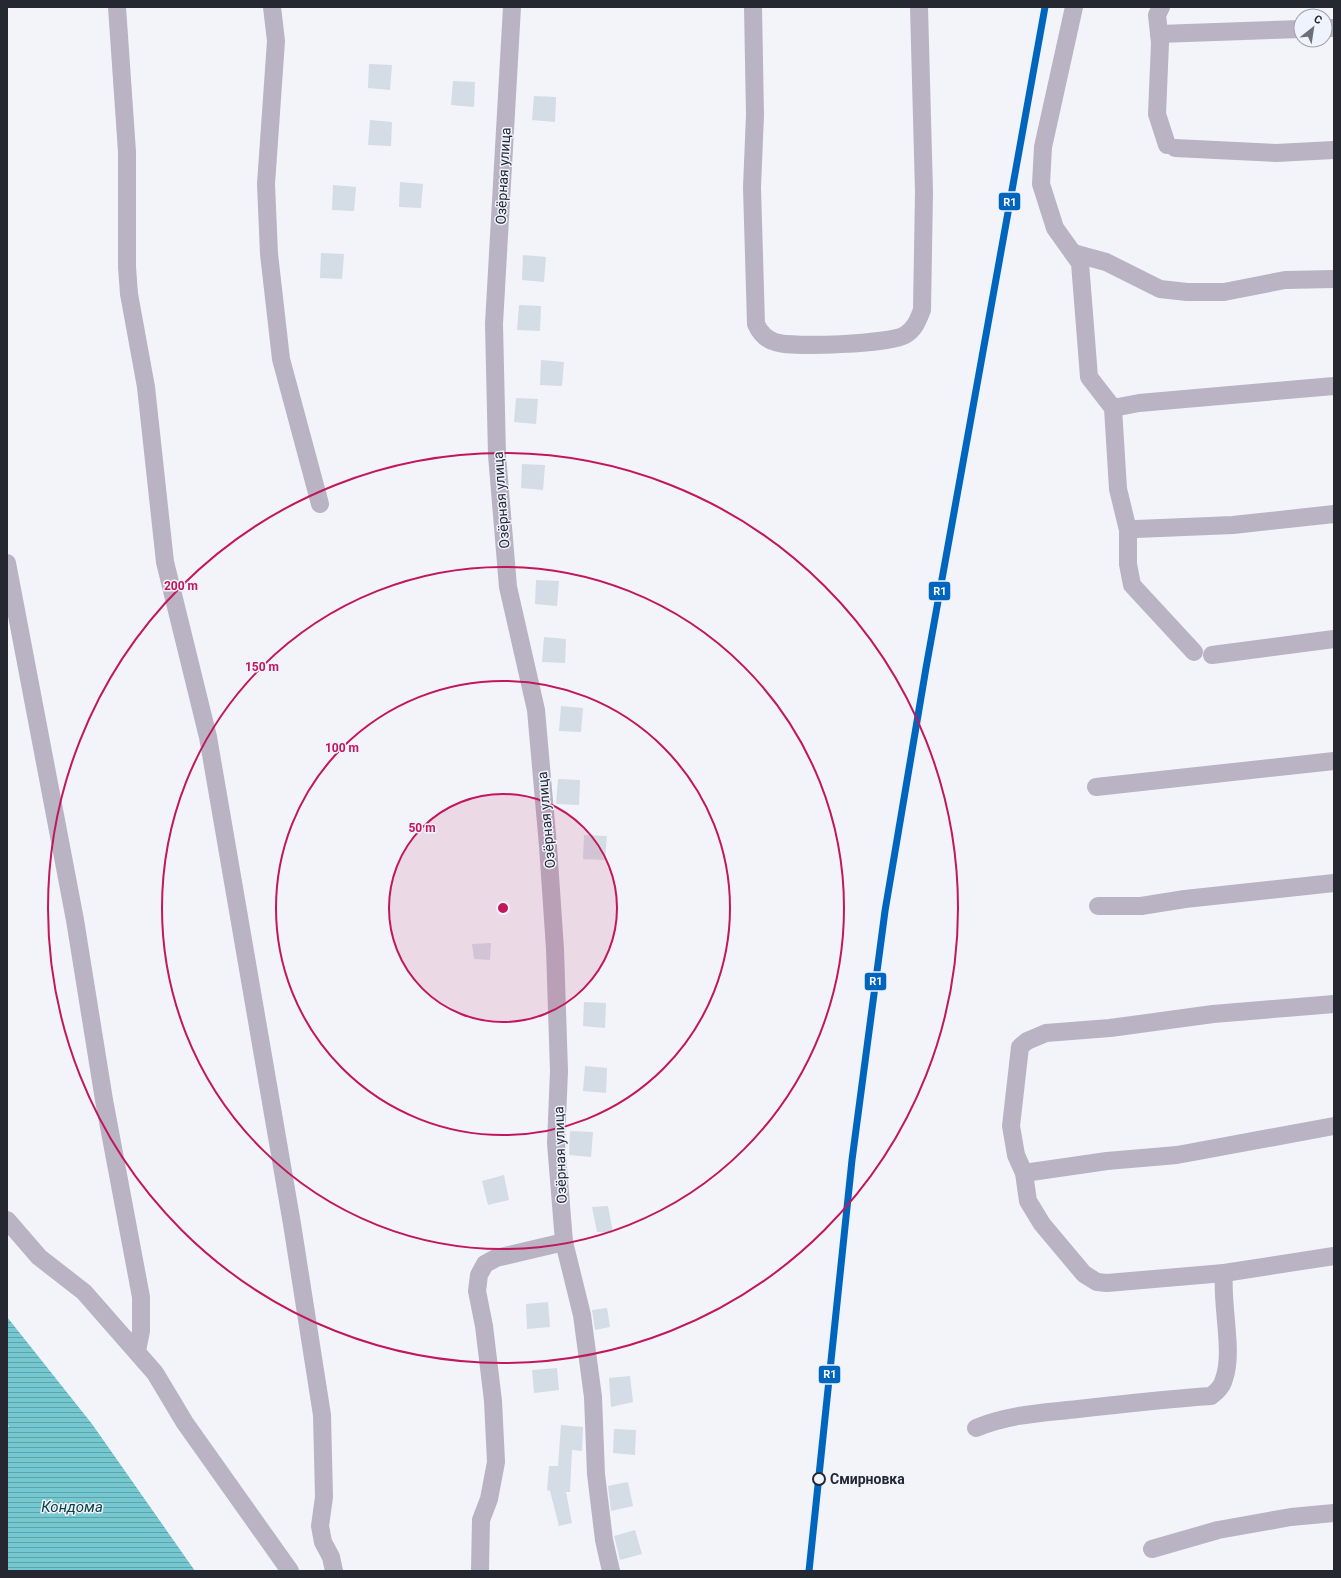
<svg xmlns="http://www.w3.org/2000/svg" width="1341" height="1578" font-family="Roboto,sans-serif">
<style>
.water{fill:url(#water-rules)}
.building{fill:#d4dce5}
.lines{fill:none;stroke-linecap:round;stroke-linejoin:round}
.minor{stroke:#b9b3c4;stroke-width:18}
.rail-1-casing{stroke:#eff3fd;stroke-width:10}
.rail-1{stroke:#0065bd;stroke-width:7}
.ring{fill:none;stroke:#c2185b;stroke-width:2}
.stop-dot{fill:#eff3fd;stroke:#252831;stroke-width:2}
.labels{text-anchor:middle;stroke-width:3;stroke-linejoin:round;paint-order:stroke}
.street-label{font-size:14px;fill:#252831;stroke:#eff3fd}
.stop-label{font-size:14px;font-weight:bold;fill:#252831;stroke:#eff3fd;text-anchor:start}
.water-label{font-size:15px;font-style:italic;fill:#0b4145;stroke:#eff3fd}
.centre{fill:#c2185b;stroke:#eff3fd;stroke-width:2}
.ring-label{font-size:12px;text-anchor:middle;font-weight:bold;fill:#c2185b;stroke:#eff3fd;stroke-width:3;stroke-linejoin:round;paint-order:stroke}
.line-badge{stroke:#eff3fd;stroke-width:1.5}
.badge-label{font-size:11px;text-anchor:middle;font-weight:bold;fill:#fff}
</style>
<defs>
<pattern id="water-rules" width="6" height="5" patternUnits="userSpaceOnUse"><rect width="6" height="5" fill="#75c7d0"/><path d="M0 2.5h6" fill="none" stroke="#60a2a9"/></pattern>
</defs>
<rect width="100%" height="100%" fill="#f2f4fa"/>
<polygon class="water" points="7,1317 92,1424 195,1571 7,1571 7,1428 9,1426 7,1424"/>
<g class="building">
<polygon points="369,64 392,65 390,90 368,88"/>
<polygon points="453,81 475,82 474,107 451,105"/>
<polygon points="534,96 556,97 555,122 532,120"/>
<polygon points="370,120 392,122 391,146 368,145"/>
<polygon points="400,182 423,184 421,208 399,207"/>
<polygon points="333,185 356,187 354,211 332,210"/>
<polygon points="321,253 344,254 342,279 320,278"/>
<polygon points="523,255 546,257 544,282 522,280"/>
<polygon points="519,305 541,306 540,331 517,330"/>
<polygon points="541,360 564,362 562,386 540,385"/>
<polygon points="516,398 538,399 536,424 514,422"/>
<polygon points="522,464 545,465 543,490 521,488"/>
<polygon points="536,580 559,581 557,606 535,604"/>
<polygon points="544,637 566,639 565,663 542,662"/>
<polygon points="561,706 583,708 581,732 559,731"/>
<polygon points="558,779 580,780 579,805 556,804"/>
<polygon points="584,835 607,836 605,860 583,859"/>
<polygon points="491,943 490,960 474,959 472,944"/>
<polygon points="584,1002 606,1003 605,1028 583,1026"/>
<polygon points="585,1066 607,1068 606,1093 583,1091"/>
<polygon points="570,1131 593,1132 591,1157 569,1155"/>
<polygon points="504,1175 509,1200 488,1205 482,1181"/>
<polygon points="608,1206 613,1233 597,1232 592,1207"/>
<polygon points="548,1302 550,1327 527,1329 526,1304"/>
<polygon points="607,1308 610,1327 595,1330 592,1310"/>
<polygon points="557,1368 559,1390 534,1393 532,1370"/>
<polygon points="630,1376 633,1402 611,1407 609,1378"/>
<polygon points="561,1425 583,1427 582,1451 572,1450 570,1492 566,1492 572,1523 559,1526 550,1491 547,1490 549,1466 558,1466"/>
<polygon points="614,1429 636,1430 635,1455 613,1453"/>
<polygon points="628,1482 633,1506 611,1511 608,1486"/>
<polygon points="635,1530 642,1554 620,1560 614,1536"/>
</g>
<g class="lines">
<g class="minor">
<polyline points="117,7 127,152 127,267 129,294 146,387 165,562 208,737 292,1224 322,1415 324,1497 320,1526 323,1542 331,1557 334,1571"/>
<polyline points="272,7 276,41 266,184 269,254 281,359 320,504"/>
<path d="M 753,7 L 755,115 L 752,187 L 756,324 C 760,333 765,339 775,342 C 792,348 890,344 905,335 C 915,329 918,320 922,310 L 924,192 L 919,7"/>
<polyline points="1074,7 1043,147 1041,184 1055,228 1080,263 1089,377 1113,408 1118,489 1128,530 1128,564 1132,585 1194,652"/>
<polyline points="1161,7 1157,15 1160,43 1157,114 1167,145"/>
<polyline points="1325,28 1334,28"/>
<polyline points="1159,34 1301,29"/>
<polyline points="1175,148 1276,153 1334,150"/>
<polyline points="1073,253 1106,262 1160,289 1187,292 1224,292 1285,280 1334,279"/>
<polyline points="1113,408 1139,403 1334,386"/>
<polyline points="1136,529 1233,525 1334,514"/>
<polyline points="7,563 75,920 104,1100 141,1297 141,1331 137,1351"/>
<polyline points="1212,655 1334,639"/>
<polyline points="1096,787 1334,761"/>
<polyline points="1098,906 1141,906 1185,899 1334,883"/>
<polyline points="1334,1004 1213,1014 1110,1028 1046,1033 1027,1041 1020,1047 1011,1126 1016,1155 1024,1173 1028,1201 1042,1224 1084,1274 1097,1282 1107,1283 1224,1273 1334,1256"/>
<polyline points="1024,1173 1107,1161 1177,1155 1334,1126"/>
<polyline points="7,1220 39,1257 84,1292 155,1373 185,1423 290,1571"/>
<polyline points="564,1242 582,1315 593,1397 596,1474 604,1540 611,1571"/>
<path d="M 976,1428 C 1009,1414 1043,1413 1078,1409 C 1122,1404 1166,1399 1211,1396 C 1217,1391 1222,1387 1224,1379 C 1234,1352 1221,1305 1224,1273"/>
<polyline points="1152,1549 1218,1530 1291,1517 1334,1513"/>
<polyline points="480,1571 481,1520 489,1499 496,1462 493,1401 484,1326 477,1291 479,1275 485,1264 496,1258 564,1242 556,1143 559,1071 555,949 548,846 536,710 508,587 497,455 494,324 512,7"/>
</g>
<g class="rail-1-casing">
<polyline id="rail-1" points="809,1571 852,1160 885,911 926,668 1045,7"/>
</g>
<use href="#rail-1" class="rail-1"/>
</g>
<circle cx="503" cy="908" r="114" fill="#c2185b" fill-opacity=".12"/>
<g class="ring">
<circle cx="503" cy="908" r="114"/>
<circle cx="503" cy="908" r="227"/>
<circle cx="503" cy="908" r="341"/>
<circle cx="503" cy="908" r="455"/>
</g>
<circle class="stop-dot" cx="819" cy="1479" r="6"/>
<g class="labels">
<g class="street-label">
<text transform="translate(503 176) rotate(-87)" y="5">Озёрная улица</text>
<text transform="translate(501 500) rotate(-94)" y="5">Озёрная улица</text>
<text transform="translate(546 820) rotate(-95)" y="5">Озёрная улица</text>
<text transform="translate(560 1155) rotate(-92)" y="5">Озёрная улица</text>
</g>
<g class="stop-label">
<text x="830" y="1484">Смирновка</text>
</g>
<g class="water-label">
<text x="72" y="1512">Кондома</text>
</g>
</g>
<circle cx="503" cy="908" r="6" class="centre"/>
<g class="ring-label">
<text x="181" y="590">200 m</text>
<text x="262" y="671">150 m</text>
<text x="342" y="752">100 m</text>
<text x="422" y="832">50 m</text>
</g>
<g class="line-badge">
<rect x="998" y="192" width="23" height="19" rx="4" fill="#0065bd"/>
<rect x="928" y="581" width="23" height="20" rx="4" fill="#0065bd"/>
<rect x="864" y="972" width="23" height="19" rx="4" fill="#0065bd"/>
<rect x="818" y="1365" width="23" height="19" rx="4" fill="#0065bd"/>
</g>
<g class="badge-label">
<text x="1010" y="206">R1</text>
<text x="940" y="595">R1</text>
<text x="876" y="985">R1</text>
<text x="830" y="1378">R1</text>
</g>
<rect width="1341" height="1578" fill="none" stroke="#252831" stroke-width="16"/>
<g transform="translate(1313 28) rotate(30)"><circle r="19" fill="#eff3fd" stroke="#9ea2ab"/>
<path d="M0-3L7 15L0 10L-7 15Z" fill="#6d6f77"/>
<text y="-6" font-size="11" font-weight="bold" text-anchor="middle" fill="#252831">С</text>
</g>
</svg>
